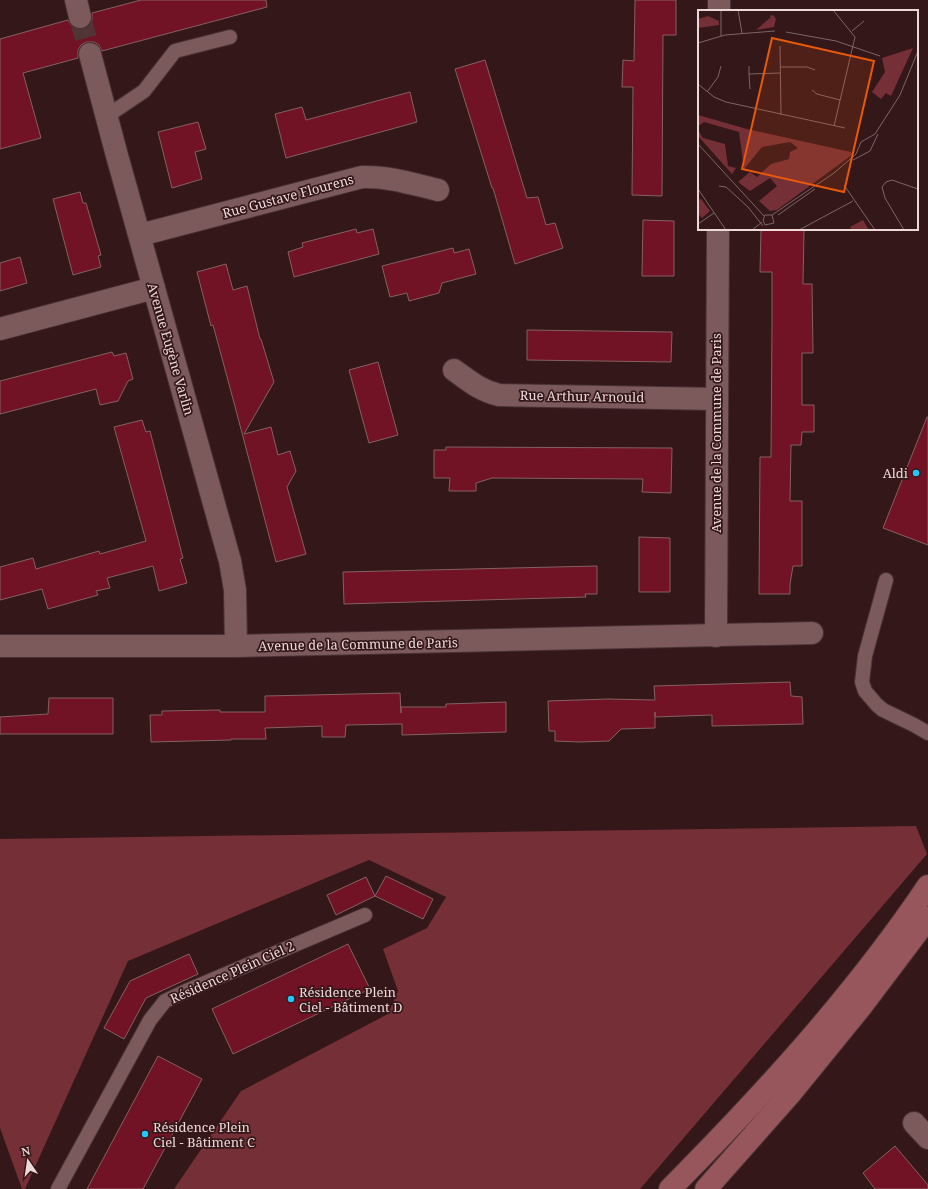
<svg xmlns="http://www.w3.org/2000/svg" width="928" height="1189" font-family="'Noto Serif',serif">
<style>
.park{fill:#752f36}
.building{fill:#711325;stroke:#846162}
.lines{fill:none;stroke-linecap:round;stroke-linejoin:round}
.minor-tunnel{stroke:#503436;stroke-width:22;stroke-dasharray:22 11;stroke-linecap:butt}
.service-casing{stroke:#493234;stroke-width:16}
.minor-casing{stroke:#493234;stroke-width:24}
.secondary-casing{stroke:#493234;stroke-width:24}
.service{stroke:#7c5a5b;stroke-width:14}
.minor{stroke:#7c5a5b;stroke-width:22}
.secondary{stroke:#96565b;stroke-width:22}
.poi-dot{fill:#23c9fe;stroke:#341719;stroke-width:1.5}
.labels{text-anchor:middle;stroke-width:3.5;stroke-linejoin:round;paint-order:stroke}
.street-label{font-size:13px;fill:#eed9d9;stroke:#341719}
.poi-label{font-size:13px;fill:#eed9d9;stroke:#341719;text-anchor:start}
.inset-road{fill:none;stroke:#7e6566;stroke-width:1}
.view{fill:#e8590c;fill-opacity:0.15;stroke:#e8590c;stroke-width:2}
.inset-edge{fill:none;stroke:#eed9d9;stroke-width:2}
</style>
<rect width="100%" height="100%" fill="#341719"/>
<polygon class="park" points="916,826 927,854 640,1189 174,1189 241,1091 388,1014 398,991 383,949 427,928 446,897 369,860 128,961 25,1189 22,1189 0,1128 0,839"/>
<g class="building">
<polygon points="141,0 266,0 267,7 102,51 99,45 94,42 86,42 81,45 78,50 78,58 23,73 41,138 0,149 0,39 68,20 71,25 76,29 83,29 88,26 92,21 92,13"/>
<polygon points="635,0 676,0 676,35 663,35 662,196 632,195 633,87 622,87 623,60 634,61"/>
<polygon points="485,60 527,198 538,197 546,225 555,223 563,248 515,264 493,188 492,188 455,69"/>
<polygon points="410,92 417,122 286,158 275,114 302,107 306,120"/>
<polygon points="198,122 206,149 195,152 202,179 172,188 158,132"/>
<polygon points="80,192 83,203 86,203 101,255 98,256 101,267 73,275 53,199"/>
<polygon points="643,220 674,221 674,276 642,276"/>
<polygon points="356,229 357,233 373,229 379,254 294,277 288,252 303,247 302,243"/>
<polygon points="761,229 804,229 803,284 812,284 813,353 802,353 802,405 814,405 814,432 802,432 801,445 791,445 790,501 802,501 802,566 793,566 790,584 790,594 759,594 760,457 771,457 772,325 772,272 760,272"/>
<polygon points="453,248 454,253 469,249 476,274 442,283 439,293 409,301 407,293 390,297 382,266"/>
<polygon points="20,257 27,283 0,291 0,263"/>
<polygon points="226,264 233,290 247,286 260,339 261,339 274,382 244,434 271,427 278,455 290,451 296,471 287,487 306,554 276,562 233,399 213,325 211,326 197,272"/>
<polygon points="527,330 672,332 671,362 527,360"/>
<polygon points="112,352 114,356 126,353 133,379 128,381 118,401 100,405 96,389 0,414 0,381"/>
<polygon points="378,362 398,435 369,443 349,370"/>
<polygon points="927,417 928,417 928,545 883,528"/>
<polygon points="142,420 146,432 150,431 183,558 180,559 187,583 159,591 153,566 107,578 110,588 96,591 98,595 48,609 42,589 0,600 0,567 33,558 36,569 99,551 100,554 146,541 114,427"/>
<polygon points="446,447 672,448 671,493 642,492 643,479 492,478 476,483 476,491 449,491 450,478 434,478 434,450 446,450"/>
<polygon points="639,537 670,538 670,592 639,592"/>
<polygon points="597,566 597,594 585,594 586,597 344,604 343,572"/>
<polygon points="790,682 791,696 802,697 803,724 712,726 712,715 655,717 655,712 655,728 621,729 609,741 579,742 555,741 555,731 549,731 548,701 608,699 655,700 654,686"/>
<polygon points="400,693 401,713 401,707 446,707 446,704 506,702 506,732 402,735 402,724 346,725 345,737 322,737 322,726 265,728 266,739 231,739 231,740 151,742 150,715 162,715 162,711 220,710 220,712 265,712 265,696"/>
<polygon points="49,698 113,698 113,734 0,734 0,717 48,714"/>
<polygon points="386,876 433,899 423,919 375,896"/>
<polygon points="366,877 375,896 336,915 327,895"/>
<polygon points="348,944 370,989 233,1054 212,1009"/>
<polygon points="189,954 198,974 146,998 124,1039 104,1028 130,981"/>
<polygon points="158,1056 202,1079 143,1189 87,1189"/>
<polygon points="895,1146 928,1185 928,1189 875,1189 863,1173"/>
</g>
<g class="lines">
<polyline class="minor-tunnel" points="80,17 90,54"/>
<g class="service-casing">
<g id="service">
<polyline points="107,116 144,91 175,51 230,37"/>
<polyline points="886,580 865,656 862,682 865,691 877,705 883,710 914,725 928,733"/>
<polyline points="58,1189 150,1020 165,1001 186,991 365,915"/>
</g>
</g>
<g class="minor-casing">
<g id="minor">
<polyline points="76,0 80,17"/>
<polyline points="719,11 719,0"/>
<polyline points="90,54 116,152 230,561 235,590 236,646"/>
<path d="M 140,235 L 362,177 C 388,176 413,184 438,190"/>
<polyline points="0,329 154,288"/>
<path d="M 454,370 C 469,381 481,391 499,395 L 716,399"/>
<polyline points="716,636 718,229"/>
<polyline points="0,646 236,646 812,633"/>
<polyline points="914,1123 928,1138"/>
</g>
</g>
<g class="secondary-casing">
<g id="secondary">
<path d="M 670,1189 C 763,1095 854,996 928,886"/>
<polyline points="706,1189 790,1094 860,1008 928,918"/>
</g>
</g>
<use href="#service" class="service"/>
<use href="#minor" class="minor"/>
<use href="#secondary" class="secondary"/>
</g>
<g class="poi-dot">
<circle cx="916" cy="473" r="4"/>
<circle cx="291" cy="999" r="4"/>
<circle cx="145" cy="1134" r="4"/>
</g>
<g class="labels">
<g class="street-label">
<text transform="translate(288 196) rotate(-15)" y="5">Rue Gustave Flourens</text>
<text transform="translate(171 349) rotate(74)" y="5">Avenue Eugène Varlin</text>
<text transform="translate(582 396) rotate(1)" y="5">Rue Arthur Arnould</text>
<text transform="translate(716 433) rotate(-90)" y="5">Avenue de la Commune de Paris</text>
<text transform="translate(358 644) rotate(-1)" y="5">Avenue de la Commune de Paris</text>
<text transform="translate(232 972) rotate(-24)" y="5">Résidence Plein Ciel 2</text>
</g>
<g class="poi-label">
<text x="908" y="478" text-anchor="end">Aldi</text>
<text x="299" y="997">Résidence Plein<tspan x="299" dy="15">Ciel - Bâtiment D</tspan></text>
<text x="153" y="1132">Résidence Plein<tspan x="153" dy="15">Ciel - Bâtiment C</tspan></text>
</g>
</g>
<g transform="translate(698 10)">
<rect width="220" height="220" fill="#341719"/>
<path d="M 75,5 L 78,9 L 76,17 L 58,20 L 73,7 L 71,6 ZM 10,6 L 21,11 L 21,15 L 0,18 L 0,9 ZM 215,38 L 193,86 L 188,83 L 183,89 L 174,82 L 187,62 L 184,48 ZM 3,189 L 12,201 L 4,208 L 0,204 L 0,190 ZM 165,210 L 171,220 L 154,220 L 152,217 Z" fill="#752f36"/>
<path d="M 0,105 L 49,119 L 153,142 L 154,145 L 79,200 L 72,201 L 61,191 L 79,176 L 72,168 L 52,181 L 40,172 L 52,162 L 59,167 L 73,154 L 91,149 L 92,142 L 100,138 L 92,132 L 64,137 L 46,159 L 41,122 L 6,112 L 0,116 ZM 0,120 L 5,128 L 27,134 L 30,156 L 38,158 L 34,164 L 0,126 Z" fill="#752f36"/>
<path class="inset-road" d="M 23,0 L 23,26M 40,0 L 44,23M 135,0 L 157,27 L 136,116M 154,21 L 166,11M 88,22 L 138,31 L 182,46M 0,33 L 27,25 L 77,21M 82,36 L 83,105M 51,56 L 51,64 L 83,63M 83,57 L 109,57 L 117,60M 51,64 L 52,79M 0,74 L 16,87 L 28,92 L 147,118M 114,80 L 119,84 L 142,90M 9,82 L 20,67 L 23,56M 0,134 L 66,206M 155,150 L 172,141 L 180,124M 146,175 L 177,220M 21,176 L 28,177 L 50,197 L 65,216M 0,179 L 28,220M 74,205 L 76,213 L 67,215 L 65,210 L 67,205 L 74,205 L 136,163 L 158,144 L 163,132 L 177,124 L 202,85 L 220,41M 80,205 L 117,179M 0,214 L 16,203M 54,220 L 64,212M 101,220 L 155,191M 206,220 L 187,188 L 184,177 L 188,172 L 194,170 L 220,179"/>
<path class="view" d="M 74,28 L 176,51 L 146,182 L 44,159 Z"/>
<rect width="220" height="220" class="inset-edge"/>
</g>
<g transform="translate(28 1161) rotate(347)" stroke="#341719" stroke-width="3" paint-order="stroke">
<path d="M0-3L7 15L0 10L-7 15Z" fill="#eed9d9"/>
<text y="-6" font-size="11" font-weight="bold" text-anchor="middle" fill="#eed9d9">N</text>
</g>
</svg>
